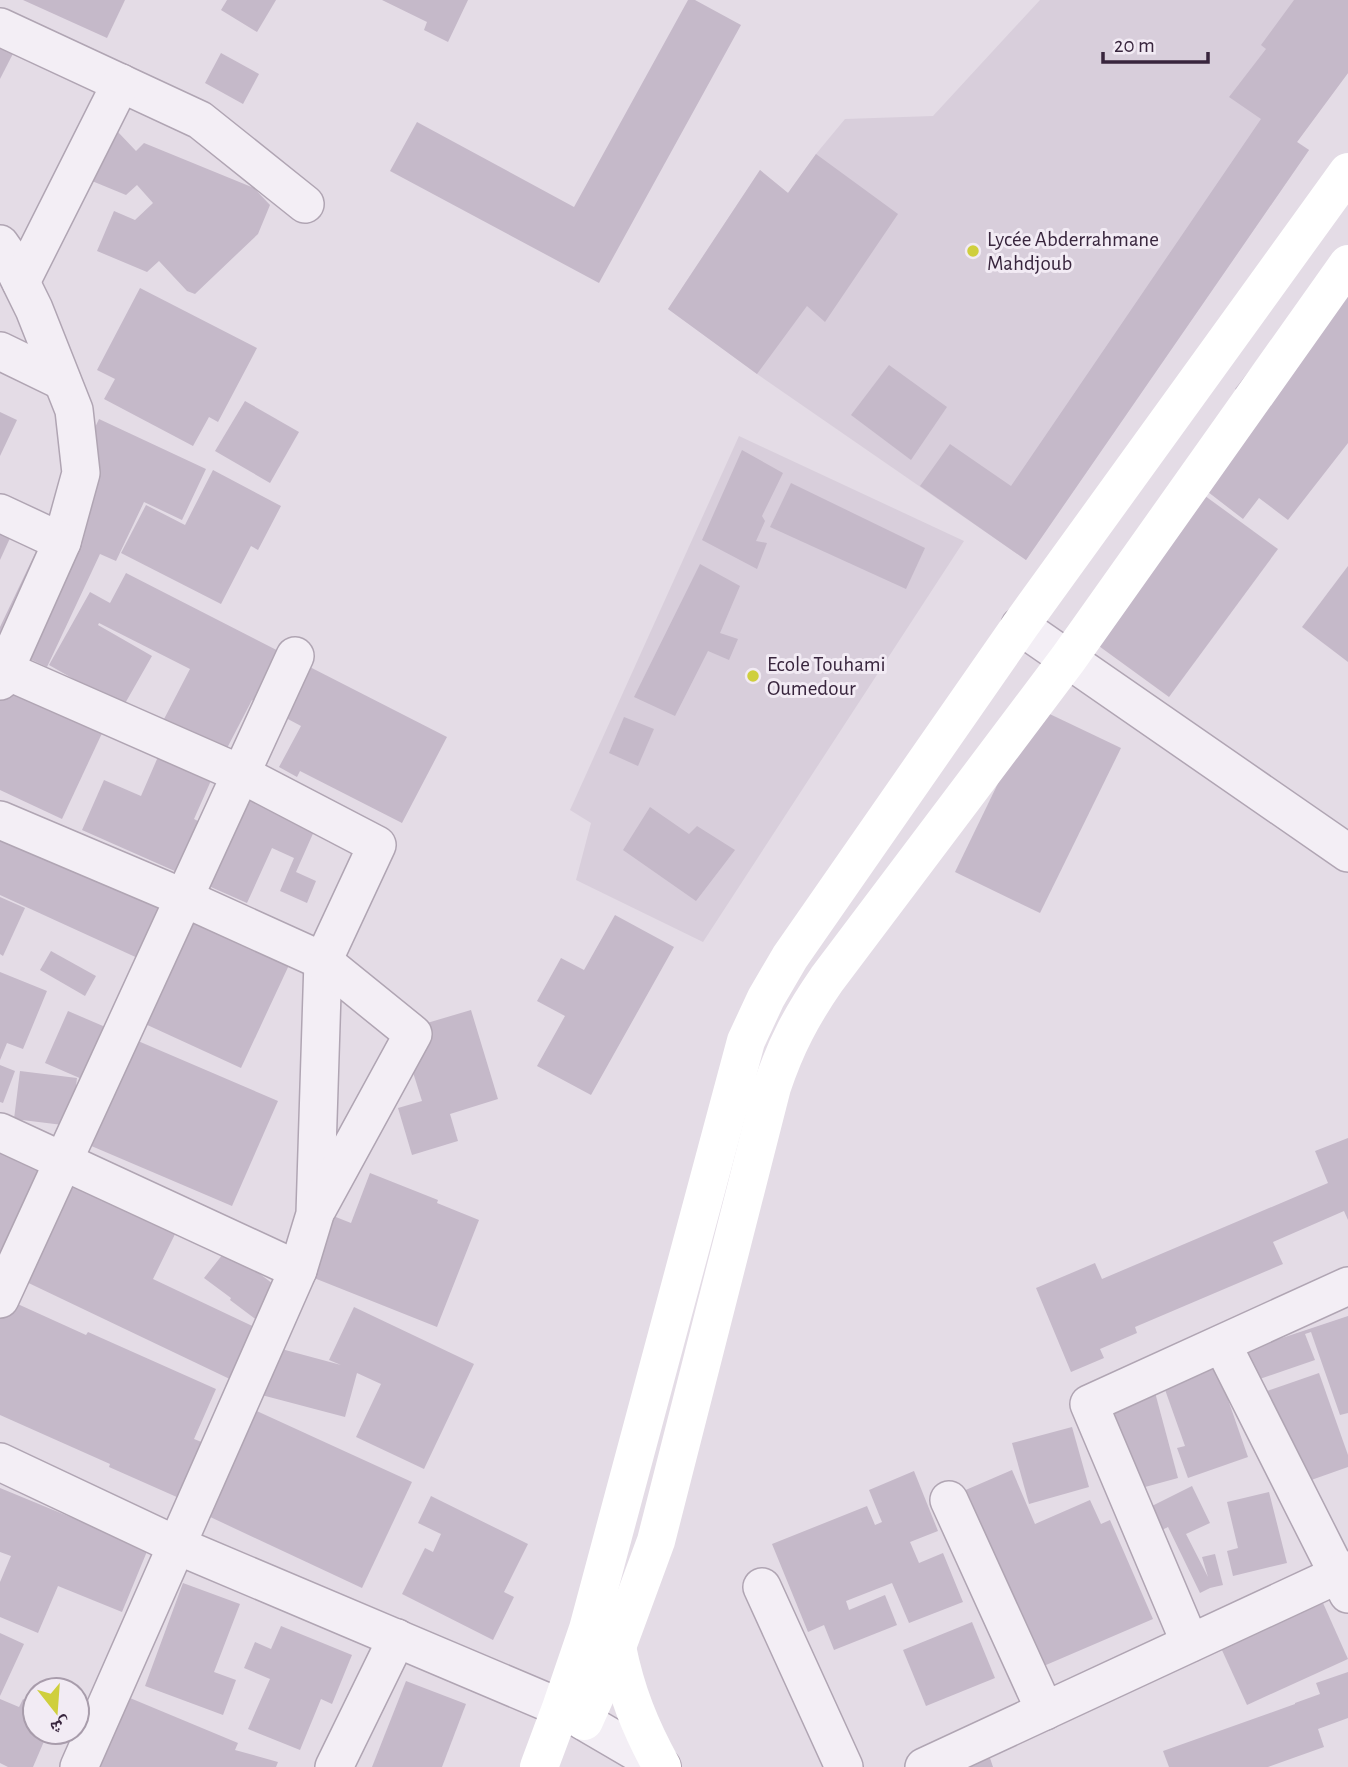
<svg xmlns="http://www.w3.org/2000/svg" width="1348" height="1767" font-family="'Alegreya Sans','Noto Naskh Arabic',sans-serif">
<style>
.built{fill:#d8cedb}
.building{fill:#c5b9c9}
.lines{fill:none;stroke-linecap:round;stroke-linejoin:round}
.street-casing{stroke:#b0a5b3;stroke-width:40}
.street{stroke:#f3eef5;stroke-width:37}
.secondary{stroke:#fff;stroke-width:38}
.poi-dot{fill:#cfcf3d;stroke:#f2ebf4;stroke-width:2.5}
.labels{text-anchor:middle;stroke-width:6;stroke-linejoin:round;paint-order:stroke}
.poi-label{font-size:21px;fill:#38253d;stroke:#f2ebf4;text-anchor:start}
</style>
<rect width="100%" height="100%" fill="#e4dce6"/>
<g class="built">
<polygon points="1040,0 1348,0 1348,73 1297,142 1309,150 1026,560 757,374 668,309 760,170 788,193 816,154 845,119 933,116"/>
<polygon points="739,436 964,541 703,942 576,880 591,823 570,810"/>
</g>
<g class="building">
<polygon points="23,0 125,0 107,38"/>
<polygon points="227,0 276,0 257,32 221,10"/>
<polygon points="382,0 468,0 448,42 424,30 427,22"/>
<polygon points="688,0 695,0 741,25 599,283 390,171 417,122 574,207"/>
<polygon points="1294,0 1348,0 1348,73 1297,142 1309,150 1026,560 920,486 950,444 1011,486 1261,119 1229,97 1266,49 1261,45"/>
<polygon points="0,30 20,40 0,79"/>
<polygon points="221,53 259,74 243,104 205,83"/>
<polygon points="97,124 118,132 136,151 144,143 254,188 270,205 258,234 195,294 187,291 159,261 147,272 97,251 114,211 135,220 153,203 137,185 126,195 75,174"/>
<polygon points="816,154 898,214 825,322 807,306 757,374 668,309 760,170 788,193"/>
<polygon points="1327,271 1348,274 1348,443 1288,520 1259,498 1243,519 1199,485 1259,408 1235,389"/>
<polygon points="140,288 257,348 218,422 209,417 193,446 104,399 115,379 97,370"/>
<polygon points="889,365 947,407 911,460 851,415"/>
<polygon points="245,401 299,432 270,483 215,451"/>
<polygon points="0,412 17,420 0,456"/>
<polygon points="99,419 206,469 182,520 144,502 116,561 100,554 47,667 0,645 0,627"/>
<polygon points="742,450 783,473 762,516 765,521 756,541 767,543 757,569 702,540"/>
<polygon points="213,470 281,506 258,550 251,546 221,604 121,553 146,505 185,525"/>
<polygon points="791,483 925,548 906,589 770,527"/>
<polygon points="1201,493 1278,549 1169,697 1092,641"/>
<polygon points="0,518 16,525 0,560"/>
<polygon points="700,564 740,586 720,633 738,639 729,660 708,651 675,716 634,697"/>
<polygon points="1348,566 1348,662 1302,627"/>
<polygon points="126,573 447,737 402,823 300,771 297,777 279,767 301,726 252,700 225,752 163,721 190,669 99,623 98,625 152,656 123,707 49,665 90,592 110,603"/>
<polygon points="0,678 111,714 62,819 0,790"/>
<polygon points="1035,707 1121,748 1040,913 955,872"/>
<polygon points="624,717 654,729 638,766 609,753"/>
<polygon points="164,743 217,767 194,819 210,827 234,772 323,811 296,872 316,881 307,903 280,891 294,858 272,848 247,903 82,830 104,780 141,796"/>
<polygon points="650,807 689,834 697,826 735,850 696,901 623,850"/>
<polygon points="0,828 290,963 241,1068 143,1023 166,971 0,895"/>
<polygon points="0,897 25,908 3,956 0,954"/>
<polygon points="615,915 674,947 591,1095 537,1066 565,1016 537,1001 561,958 584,970"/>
<polygon points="51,951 96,976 85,996 40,970"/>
<polygon points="0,972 47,991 23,1049 7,1043 0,1060"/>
<polygon points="471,1010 498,1099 450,1114 458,1141 412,1155 398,1108 422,1101 400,1031"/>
<polygon points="68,1011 278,1101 232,1206 75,1139 98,1086 45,1063"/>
<polygon points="0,1065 15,1071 3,1103 0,1102"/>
<polygon points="20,1071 77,1078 71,1126 14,1119"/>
<polygon points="1348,1138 1348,1220 1344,1211 1273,1242 1283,1264 1135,1327 1137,1333 1100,1349 1104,1358 1071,1372 1036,1288 1095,1263 1102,1279 1328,1183 1315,1151"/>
<polygon points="0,1146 50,1171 0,1268"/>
<polygon points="66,1172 179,1226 153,1279 261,1330 236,1382 16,1277"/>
<polygon points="370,1173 438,1200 437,1203 479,1220 437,1327 294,1270 318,1210 351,1223"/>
<polygon points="227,1249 289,1296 266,1327 230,1300 231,1298 204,1278"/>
<polygon points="0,1296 86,1335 88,1332 216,1389 194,1439 204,1443 179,1498 109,1467 110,1464 0,1415"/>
<polygon points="354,1307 474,1364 424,1469 356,1437 381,1384 357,1373 345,1417 250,1392 263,1344 341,1365 329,1360"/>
<polygon points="1348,1316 1348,1413 1340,1415 1311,1332 1305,1334 1315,1360 1254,1381 1243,1351"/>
<polygon points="1216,1365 1248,1457 1188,1478 1177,1448 1185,1446 1163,1384"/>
<polygon points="1319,1373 1348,1455 1348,1467 1300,1484 1267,1391"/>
<polygon points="1153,1385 1178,1478 1134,1490 1089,1402"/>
<polygon points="248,1407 412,1482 362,1588 191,1508"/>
<polygon points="1072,1427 1089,1487 1029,1504 1012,1443"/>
<polygon points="1012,1470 1035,1524 1090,1500 1101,1524 1110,1520 1153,1619 1039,1668 961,1492"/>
<polygon points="914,1471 938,1531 910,1542 919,1563 943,1553 963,1602 909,1623 892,1583 846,1601 849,1610 885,1595 897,1625 834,1650 824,1625 808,1632 772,1544 867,1506 875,1525 882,1522 869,1490"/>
<polygon points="1192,1486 1210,1523 1186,1534 1208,1577 1202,1557 1215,1554 1223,1585 1210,1588 1200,1593 1168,1527 1162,1530 1150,1507"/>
<polygon points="0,1488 148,1549 122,1612 58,1586 38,1633 0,1617 0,1582 11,1556 0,1552"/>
<polygon points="1269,1492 1287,1563 1233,1576 1227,1551 1238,1548 1227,1502"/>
<polygon points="431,1496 528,1544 504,1592 514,1597 493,1640 402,1594 425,1548 433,1552 441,1534 418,1523"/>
<polygon points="183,1583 240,1604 214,1672 236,1680 223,1715 145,1686"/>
<polygon points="1323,1603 1348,1659 1247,1705 1221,1648"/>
<polygon points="972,1622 995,1678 926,1706 903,1650"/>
<polygon points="281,1626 352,1655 332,1704 321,1699 300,1750 248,1729 270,1679 244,1668 255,1642 271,1649"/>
<polygon points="0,1633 24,1644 0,1696"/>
<polygon points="1348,1672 1348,1718 1318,1729 1324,1747 1268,1767 1169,1767 1163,1751 1295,1704 1295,1703 1320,1694 1316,1683"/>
<polygon points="406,1681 466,1704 442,1767 372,1767"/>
<polygon points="118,1693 238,1743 235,1750 278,1762 276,1767 96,1767"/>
<polygon points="0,1699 19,1707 23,1699 35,1704 35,1732 48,1732 33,1767 8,1767 0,1763"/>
<polygon points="987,1749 993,1767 936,1767"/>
</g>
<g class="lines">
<g class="street-casing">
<g id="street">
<polyline points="0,27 200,120 305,204"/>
<polyline points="0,244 7,254 34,309 74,410 81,473 62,542 0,681"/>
<polyline points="21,282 121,83"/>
<polyline points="0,351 62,381"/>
<polyline points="0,513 62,542"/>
<polyline points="1020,626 1348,853"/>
<polyline points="0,668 241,774 377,845 323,961 315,1214 298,1270 79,1767"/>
<polyline points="0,820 184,898 323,961 413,1034 318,1208"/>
<polyline points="0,1132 298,1270"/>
<polyline points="0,1299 295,656"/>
<polyline points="1222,1344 1348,1594"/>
<polyline points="0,1462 176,1545 561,1708 662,1767"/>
<polyline points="949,1500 1045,1711"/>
<polyline points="762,1587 844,1767"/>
<polyline points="1190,1643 1089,1404 1348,1286"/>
<polyline points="334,1767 397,1638"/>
<polyline points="924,1767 1348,1570"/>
</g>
</g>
<use href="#street" class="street"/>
<g class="secondary">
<path d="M 617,1647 C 626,1692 640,1727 662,1767"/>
<path d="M 584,1721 L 617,1647 L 656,1541 L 772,1087 C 786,1045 802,1015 827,979 L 1068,659 L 1348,264"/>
<polyline points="539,1767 561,1708 588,1629 746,1041 766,998 790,957 1020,626 1348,172"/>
</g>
</g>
<g class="poi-dot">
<circle cx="973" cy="251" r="7"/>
<circle cx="753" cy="676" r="7"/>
</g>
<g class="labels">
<g class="poi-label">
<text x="987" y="246">Lycée Abderrahmane<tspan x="987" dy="24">Mahdjoub</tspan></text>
<text x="767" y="671">Ecole Touhami<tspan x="767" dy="24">Oumedour</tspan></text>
</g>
</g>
<g transform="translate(56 1711) rotate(163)"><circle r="33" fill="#f2ebf4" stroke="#a89cab" stroke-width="2"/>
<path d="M0-5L12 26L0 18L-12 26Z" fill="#cfcf3d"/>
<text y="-10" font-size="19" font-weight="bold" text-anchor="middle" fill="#38253d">ش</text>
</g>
<path d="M1103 52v10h105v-10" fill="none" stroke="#38253d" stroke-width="3.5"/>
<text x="1114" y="52" font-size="21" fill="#38253d" stroke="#f2ebf4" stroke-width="5" paint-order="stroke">20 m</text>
</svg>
